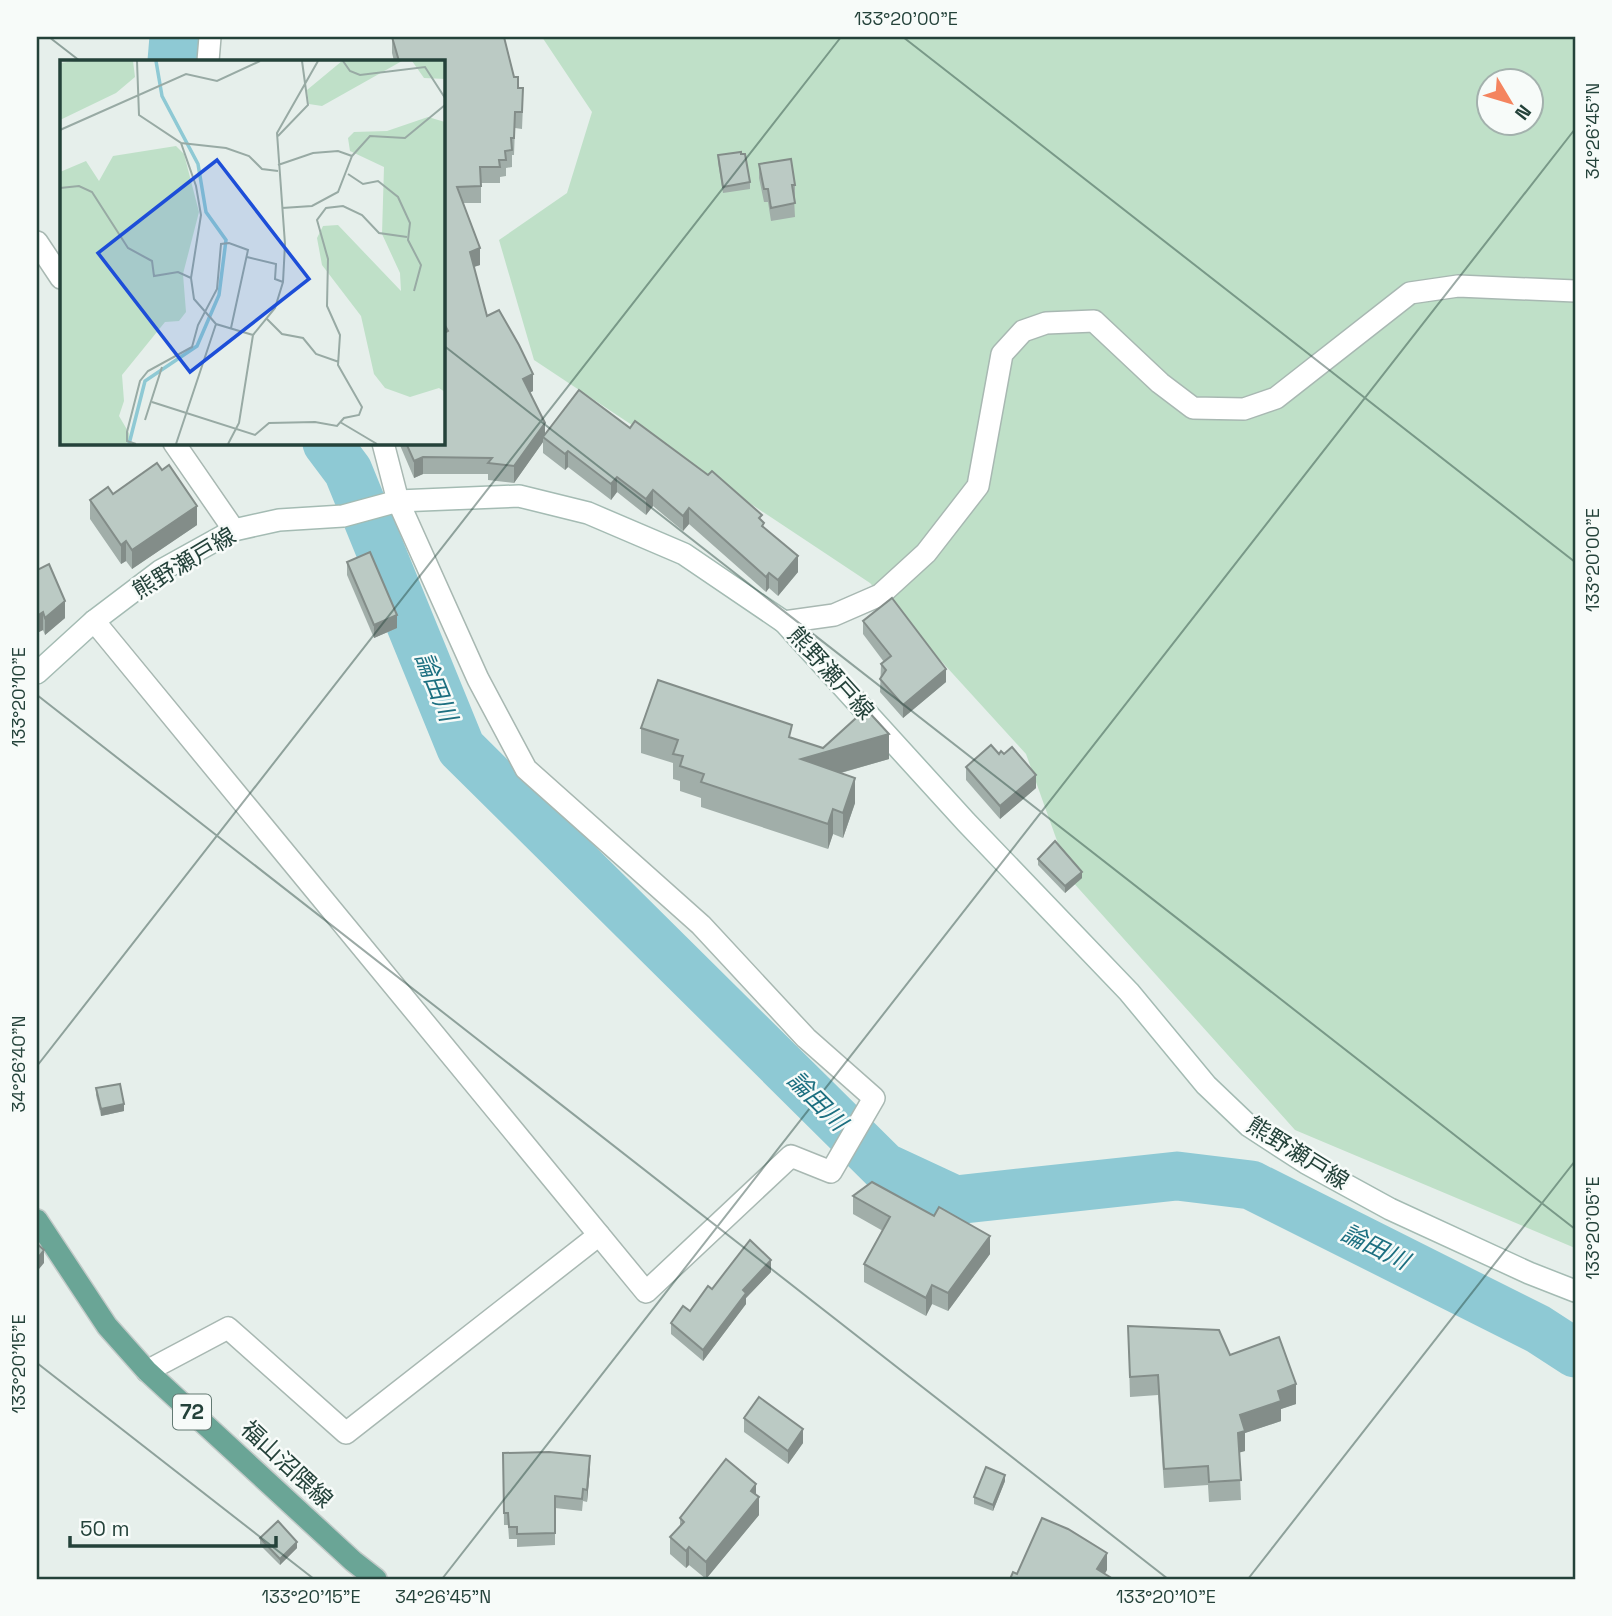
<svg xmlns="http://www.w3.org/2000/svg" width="1612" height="1616" font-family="'Space Grotesk','Noto Sans JP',sans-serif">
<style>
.green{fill:#bfe0c8;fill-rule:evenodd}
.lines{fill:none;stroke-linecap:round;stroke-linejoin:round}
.river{stroke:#8ec9d4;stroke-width:49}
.street-casing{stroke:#a8b8b2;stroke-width:24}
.secondary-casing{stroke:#a4bbb3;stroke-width:24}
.primary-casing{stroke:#c2cac8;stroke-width:24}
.street{stroke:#fff;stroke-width:21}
.secondary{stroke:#fff;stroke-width:21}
.primary{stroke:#6aa596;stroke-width:21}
.wall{fill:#a1aea9}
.shaded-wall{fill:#838d89}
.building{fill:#bbcac4;stroke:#838d89;stroke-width:2}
.ticks{fill:none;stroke:#24423a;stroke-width:2;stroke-opacity:0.45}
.labels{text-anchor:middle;stroke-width:5;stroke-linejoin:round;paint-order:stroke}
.shield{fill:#f7fbf9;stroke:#637a73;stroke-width:2}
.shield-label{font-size:21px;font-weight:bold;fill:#24423a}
.street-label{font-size:23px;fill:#24423a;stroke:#f7fbf9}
.water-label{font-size:24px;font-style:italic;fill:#1c6f80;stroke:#f7fbf9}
.inset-river{fill:none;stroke:#8ec9d4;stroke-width:3.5}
.inset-road{fill:none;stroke:#98aaa4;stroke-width:2}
.view{fill:#1d4ed8;fill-opacity:0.15;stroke:#1d4ed8;stroke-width:3.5}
.inset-edge{fill:none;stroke:#24423a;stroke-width:3.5}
.neatline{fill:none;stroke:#24423a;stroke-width:2.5}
.ticks-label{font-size:18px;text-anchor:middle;fill:#24423a}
</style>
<rect width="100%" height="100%" fill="#e6efeb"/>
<path class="green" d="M 542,37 L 1575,37 L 1575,1248 L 1295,1130 L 1071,880 L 1026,754 L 870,583 L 534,360 L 499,240 L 567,193 L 592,112 ZM 1490,80 L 1532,80 L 1532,122 L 1490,122 Z"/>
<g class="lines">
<g class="river">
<polyline points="172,61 174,37"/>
<polyline points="327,443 348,471 461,748 884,1167 955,1200 1177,1176 1251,1185 1538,1329 1575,1353"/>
</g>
<g class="street-casing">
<g id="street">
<polyline points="208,61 210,37"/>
<polyline points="37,242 61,278"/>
<polyline points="174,443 234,530"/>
<polyline points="94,621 646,1292 791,1156 831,1172 874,1098 806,1038 701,925 526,769 478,679 398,501 383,443"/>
<polyline points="784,622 834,615 880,595 926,553 978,486 1002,354 1023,331 1046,323 1094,321 1160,383 1193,408 1244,409 1276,398 1410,293 1458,286 1575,291"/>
<polyline points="147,1371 228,1328 346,1433 599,1235"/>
</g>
</g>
<g class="secondary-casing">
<polyline id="secondary" points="37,673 94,621 160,571 234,530 279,520 343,516 398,501 519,496 588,513 684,554 784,622 966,822 1129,992 1206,1085 1249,1126 1306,1163 1390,1209 1529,1273 1575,1291"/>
</g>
<g class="primary-casing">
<polyline id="primary" points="37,1220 107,1326 147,1371 353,1561 376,1579"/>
</g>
<use href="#street" class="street"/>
<use href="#secondary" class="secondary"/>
<use href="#primary" class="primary"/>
</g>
<g class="wall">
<polygon points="392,37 518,88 523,105 522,129 515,128 514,155 512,155 512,167 506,168 506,176 500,177 500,183 481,183 481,203 463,203 480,265 474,267 487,316 533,391 529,393 545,435 630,428 762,521 764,528 798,572 778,596 769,588 766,592 689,524 683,531 653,506 646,515 617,492 611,500 568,467 565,470 543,453 543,442 514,483 488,480 488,474 423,474 414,478 399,443 443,443 443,61 394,61 392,53"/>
<polygon points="718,155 750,182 750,189 723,193 718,162"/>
<polygon points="759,164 795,185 795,198 794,198 795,217 771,221 768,202 764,202 759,178"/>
<polygon points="113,494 197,525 132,569 126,561 121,564 90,519 90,500"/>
<polygon points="347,562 397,628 374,638 347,575"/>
<polygon points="37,570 65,618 45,635 43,630 37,633"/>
<polygon points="863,621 946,682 903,718 880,692 881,664 884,662 863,634"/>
<polygon points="641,728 792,738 823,748 889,759 841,773 855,803 843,838 833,834 828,849 701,807 701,798 680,791 680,781 673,779 673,763 641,753"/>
<polygon points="999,754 1036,788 1000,819 966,780 966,767"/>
<polygon points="1038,859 1082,878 1065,893 1038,865"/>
<polygon points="96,1088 124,1111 101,1116 96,1095"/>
<polygon points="853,1196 990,1254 948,1311 932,1304 926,1316 864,1282 864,1264 883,1231 853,1214"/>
<polygon points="771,1272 746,1298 746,1304 703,1361 671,1334 671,1323 690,1311 712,1289"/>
<polygon points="1128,1326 1230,1355 1296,1404 1281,1409 1281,1421 1245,1433 1245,1451 1239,1452 1241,1500 1209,1502 1208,1485 1164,1488 1158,1395 1130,1397"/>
<polygon points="744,1418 803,1443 788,1464 744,1432"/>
<polygon points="503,1453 590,1468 587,1502 583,1501 582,1511 555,1508 555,1545 517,1547 517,1539 509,1539 508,1525 504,1525"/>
<polygon points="1005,1481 993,1511 974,1504 974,1497"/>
<polygon points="756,1495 759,1515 706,1579 689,1565 686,1568 670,1554 670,1537 680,1526 680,1518"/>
<polygon points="260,1538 297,1548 280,1565 260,1545"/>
</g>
<g class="shaded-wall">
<polygon points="480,248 480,265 470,268 470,252"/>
<polygon points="533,374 533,391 523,396 523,379"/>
<polygon points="545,423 545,439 543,437 543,442 514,483 514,466"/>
<polygon points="568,451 568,467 565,470 565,454"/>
<polygon points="423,457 423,474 414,478 414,461"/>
<polygon points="617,477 617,492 611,500 611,484"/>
<polygon points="653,490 653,506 646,515 646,499"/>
<polygon points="197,506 197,525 132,569 132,550"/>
<polygon points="689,508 689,524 683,531 683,516"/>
<polygon points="126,541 126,561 121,564 121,545"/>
<polygon points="798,556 798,572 778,596 778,580"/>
<polygon points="769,573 769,588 766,592 766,577"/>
<polygon points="65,601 65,618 45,635 45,618"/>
<polygon points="43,612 43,630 37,633 37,616"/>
<polygon points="397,615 397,628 374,638 374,625"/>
<polygon points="946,669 946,682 903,718 903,705"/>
<polygon points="889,734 889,759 801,784 801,759"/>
<polygon points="1036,775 1036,788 1000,819 1000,806"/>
<polygon points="855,778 855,803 843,838 843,813"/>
<polygon points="833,809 833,834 828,849 828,824"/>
<polygon points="1082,872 1082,878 1065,893 1065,886"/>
<polygon points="124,1104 124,1111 101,1116 101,1109"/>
<polygon points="990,1236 990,1254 948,1311 948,1293"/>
<polygon points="44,1250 44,1263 39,1269 39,1274 37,1277 37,1259"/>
<polygon points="771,1260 771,1272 746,1298 746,1304 703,1361 703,1350 743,1290"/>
<polygon points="932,1285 932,1304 926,1316 926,1298"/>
<polygon points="1296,1384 1296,1404 1281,1409 1281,1421 1245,1433 1245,1451 1238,1453 1238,1433 1240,1415 1278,1391"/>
<polygon points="803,1429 803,1443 788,1464 788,1451"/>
<polygon points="590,1456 590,1468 587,1502 587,1490"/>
<polygon points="1005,1475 1005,1481 993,1511 993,1505"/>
<polygon points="756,1484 756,1501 759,1497 759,1515 706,1579 706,1562"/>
<polygon points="297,1542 297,1548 280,1565 280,1559"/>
<polygon points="689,1547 689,1565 686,1568 686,1551"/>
<polygon points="1107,1553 1107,1570 1102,1579 1097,1569"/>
</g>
<g class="building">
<polygon points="392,37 504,37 514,77 518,77 518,88 523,88 522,112 515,112 514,138 511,138 512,150 505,151 506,160 499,160 500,167 480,167 481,186 457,187 480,248 470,252 487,316 499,310 519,345 533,374 523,379 545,423 514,466 488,463 492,458 423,457 414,461 406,443 443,443 443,334 448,331 443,322 443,61 399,61"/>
<polygon points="741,152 741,154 745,154 750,182 723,187 718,155"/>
<polygon points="791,159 795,185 792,185 795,203 771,208 768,189 764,189 759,164"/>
<polygon points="579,390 630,428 635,421 708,475 712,471 762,515 759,518 764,523 762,526 798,556 778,580 769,573 766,577 689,508 683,516 653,490 646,499 617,477 611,484 568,451 565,454 543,437"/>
<polygon points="157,463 162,470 169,465 197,506 132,550 126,541 121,545 90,500 108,487 113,494"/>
<polygon points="370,552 397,615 374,625 347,562"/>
<polygon points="49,564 65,601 45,618 43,612 37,616 37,570"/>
<polygon points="892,598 946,669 903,705 880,679 886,670 881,664 891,656 863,621"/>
<polygon points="658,680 792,725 789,737 823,748 866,709 889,734 801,759 855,778 843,813 833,809 828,824 701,782 704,774 680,766 683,756 673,754 678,740 641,728"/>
<polygon points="991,745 999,754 1001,751 1004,754 1012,747 1036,775 1000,806 966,767"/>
<polygon points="1055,841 1082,872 1065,886 1038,859"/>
<polygon points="120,1084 124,1104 101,1109 96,1088"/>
<polygon points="872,1182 934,1216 939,1207 990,1236 948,1293 932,1285 926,1298 864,1264 890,1217 853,1196"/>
<polygon points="750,1240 771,1260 743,1290 746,1293 703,1350 671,1323 683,1306 690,1311 708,1286 712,1289"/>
<polygon points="37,1244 44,1250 37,1259"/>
<polygon points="1128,1326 1219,1330 1230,1355 1279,1337 1296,1384 1278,1391 1281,1401 1240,1415 1245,1431 1238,1433 1241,1480 1209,1482 1208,1466 1164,1469 1158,1375 1130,1377"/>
<polygon points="759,1397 803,1429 788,1451 744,1418"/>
<polygon points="549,1452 590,1456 587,1490 583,1489 582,1499 555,1496 555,1533 517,1534 517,1527 509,1527 508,1513 504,1513 503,1453"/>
<polygon points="726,1459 756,1484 751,1491 759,1497 706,1562 689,1547 686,1551 670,1537 684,1522 680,1518"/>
<polygon points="986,1467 1005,1475 993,1505 974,1497"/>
<polygon points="1042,1518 1068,1529 1107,1553 1097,1569 1113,1579 1010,1579 1013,1572 1017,1574"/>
<polygon points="278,1521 297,1542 280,1559 260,1538"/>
</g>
<path class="ticks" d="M 49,37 L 80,61M 903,37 L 1575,562M 443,345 L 1575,1229M 37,695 L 1168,1579M 37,1066 L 841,37M 37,1363 L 314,1579M 442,1579 L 1575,129M 1248,1579 L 1575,1161"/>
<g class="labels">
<rect class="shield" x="173" y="1394.5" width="38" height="35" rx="5"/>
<g class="shield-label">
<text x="192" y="1419">72</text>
</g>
<g class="street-label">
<text transform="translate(184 563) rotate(-31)" y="8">熊野瀬戸線</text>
<text transform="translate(831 673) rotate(48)" y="8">熊野瀬戸線</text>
<text transform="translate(1298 1153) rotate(32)" y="8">熊野瀬戸線</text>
<text transform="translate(287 1464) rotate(43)" y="8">福山沼隈線</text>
</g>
<g class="water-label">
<text transform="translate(436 687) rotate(68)" y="8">論田川</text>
<text transform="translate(817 1101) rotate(45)" y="8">論田川</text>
<text transform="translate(1375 1247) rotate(26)" y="8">論田川</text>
</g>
</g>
<g transform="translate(60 60)">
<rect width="385" height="385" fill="#e6efeb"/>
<path d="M 15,1 L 73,1 L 75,17 L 56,33 L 0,60 L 0,3 ZM 282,1 L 342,1 L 262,46 L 249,44 L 247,30 ZM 352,1 L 385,1 L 385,19 L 364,18 ZM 368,57 L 385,62 L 385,332 L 379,328 L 350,337 L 325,328 L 314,314 L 301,256 L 262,205 L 257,178 L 263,166 L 278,165 L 341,231 L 340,213 L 322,174 L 324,107 L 290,91 L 288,78 L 294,72 L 327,71 ZM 116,86 L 124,94 L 139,152 L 123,214 L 126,252 L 119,261 L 105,262 L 62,315 L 64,341 L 59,356 L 69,373 L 69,384 L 0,384 L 0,112 L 26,101 L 39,121 L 53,96 Z" fill="#bfe0c8"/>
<path class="inset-river" d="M 69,384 L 85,321 L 137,286 L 159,235 L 166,180 L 146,152 L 138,104 L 102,36 L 96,1"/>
<path class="inset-road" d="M 77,1 L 79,55 L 121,83 L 136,126 L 141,155 L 131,218 L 134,239 L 156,264 L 193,275M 283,1 L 290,11 L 300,15 L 365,7 L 385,38M 0,70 L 126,14 L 157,21 L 200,1M 218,76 L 248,45 L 242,1M 121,83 L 166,88 L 189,96 L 202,109 L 218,111M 218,105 L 253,93 L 278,91 L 292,96 L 310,76 L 345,78 L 385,45M 288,114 L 303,124 L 318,121 L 338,137 L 350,163 L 348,180 L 361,205 L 354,231M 0,128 L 19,126 L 32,132 L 68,188 L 92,201 L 94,216 L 118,212 L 131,218M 222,148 L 252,146 L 278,132 L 292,96M 187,197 L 216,204 L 215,219 L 223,222M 207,259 L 222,274 L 243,278 L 256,294 L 279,302M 92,342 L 195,375 L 209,363 L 255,362 L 277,366 L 284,358 L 299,355 L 302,347 L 278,305 L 280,275 L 267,246 L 268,199 L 257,160 L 266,148 L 283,146 L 302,155 L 319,173 L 347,177M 85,360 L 102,307M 280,362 L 317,384M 76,384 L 67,381 L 67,372 L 80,321 L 88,311 L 132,287 L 138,265 L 157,229 L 161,184 L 169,183 L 188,190 L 171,268M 116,384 L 156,264M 168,384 L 179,363 L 193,275 L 215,248 L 223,222 L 225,184 L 217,73 L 258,1"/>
<path class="view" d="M 157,100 L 249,219 L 130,312 L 38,193 Z"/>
<rect width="385" height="385" class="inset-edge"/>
</g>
<rect width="1612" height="1616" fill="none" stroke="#f7fbf9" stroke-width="77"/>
<g transform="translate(1510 102) rotate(128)"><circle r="33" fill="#f7fbf9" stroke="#a3b1ad" stroke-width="2"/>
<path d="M0-5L12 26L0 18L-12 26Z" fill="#f4845f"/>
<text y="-10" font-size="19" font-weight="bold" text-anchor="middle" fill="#24423a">N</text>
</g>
<path d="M70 1536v10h206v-10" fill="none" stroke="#24423a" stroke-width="3.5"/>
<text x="80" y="1536" font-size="21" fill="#24423a" stroke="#f7fbf9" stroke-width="5" paint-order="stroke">50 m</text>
<rect x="38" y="38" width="1536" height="1540" class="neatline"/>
<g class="ticks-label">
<text x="906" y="25">133°20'00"E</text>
<text transform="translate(1593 131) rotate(-90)" y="6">34°26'45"N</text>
<text transform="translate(1593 560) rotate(-90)" y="6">133°20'00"E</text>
<text transform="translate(19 697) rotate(-90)" y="6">133°20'10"E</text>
<text transform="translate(19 1064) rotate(-90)" y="6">34°26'40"N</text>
<text transform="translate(1593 1228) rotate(-90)" y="6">133°20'05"E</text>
<text transform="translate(19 1364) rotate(-90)" y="6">133°20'15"E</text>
<text x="311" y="1603">133°20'15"E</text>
<text x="443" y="1603">34°26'45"N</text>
<text x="1166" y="1603">133°20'10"E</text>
</g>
</svg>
